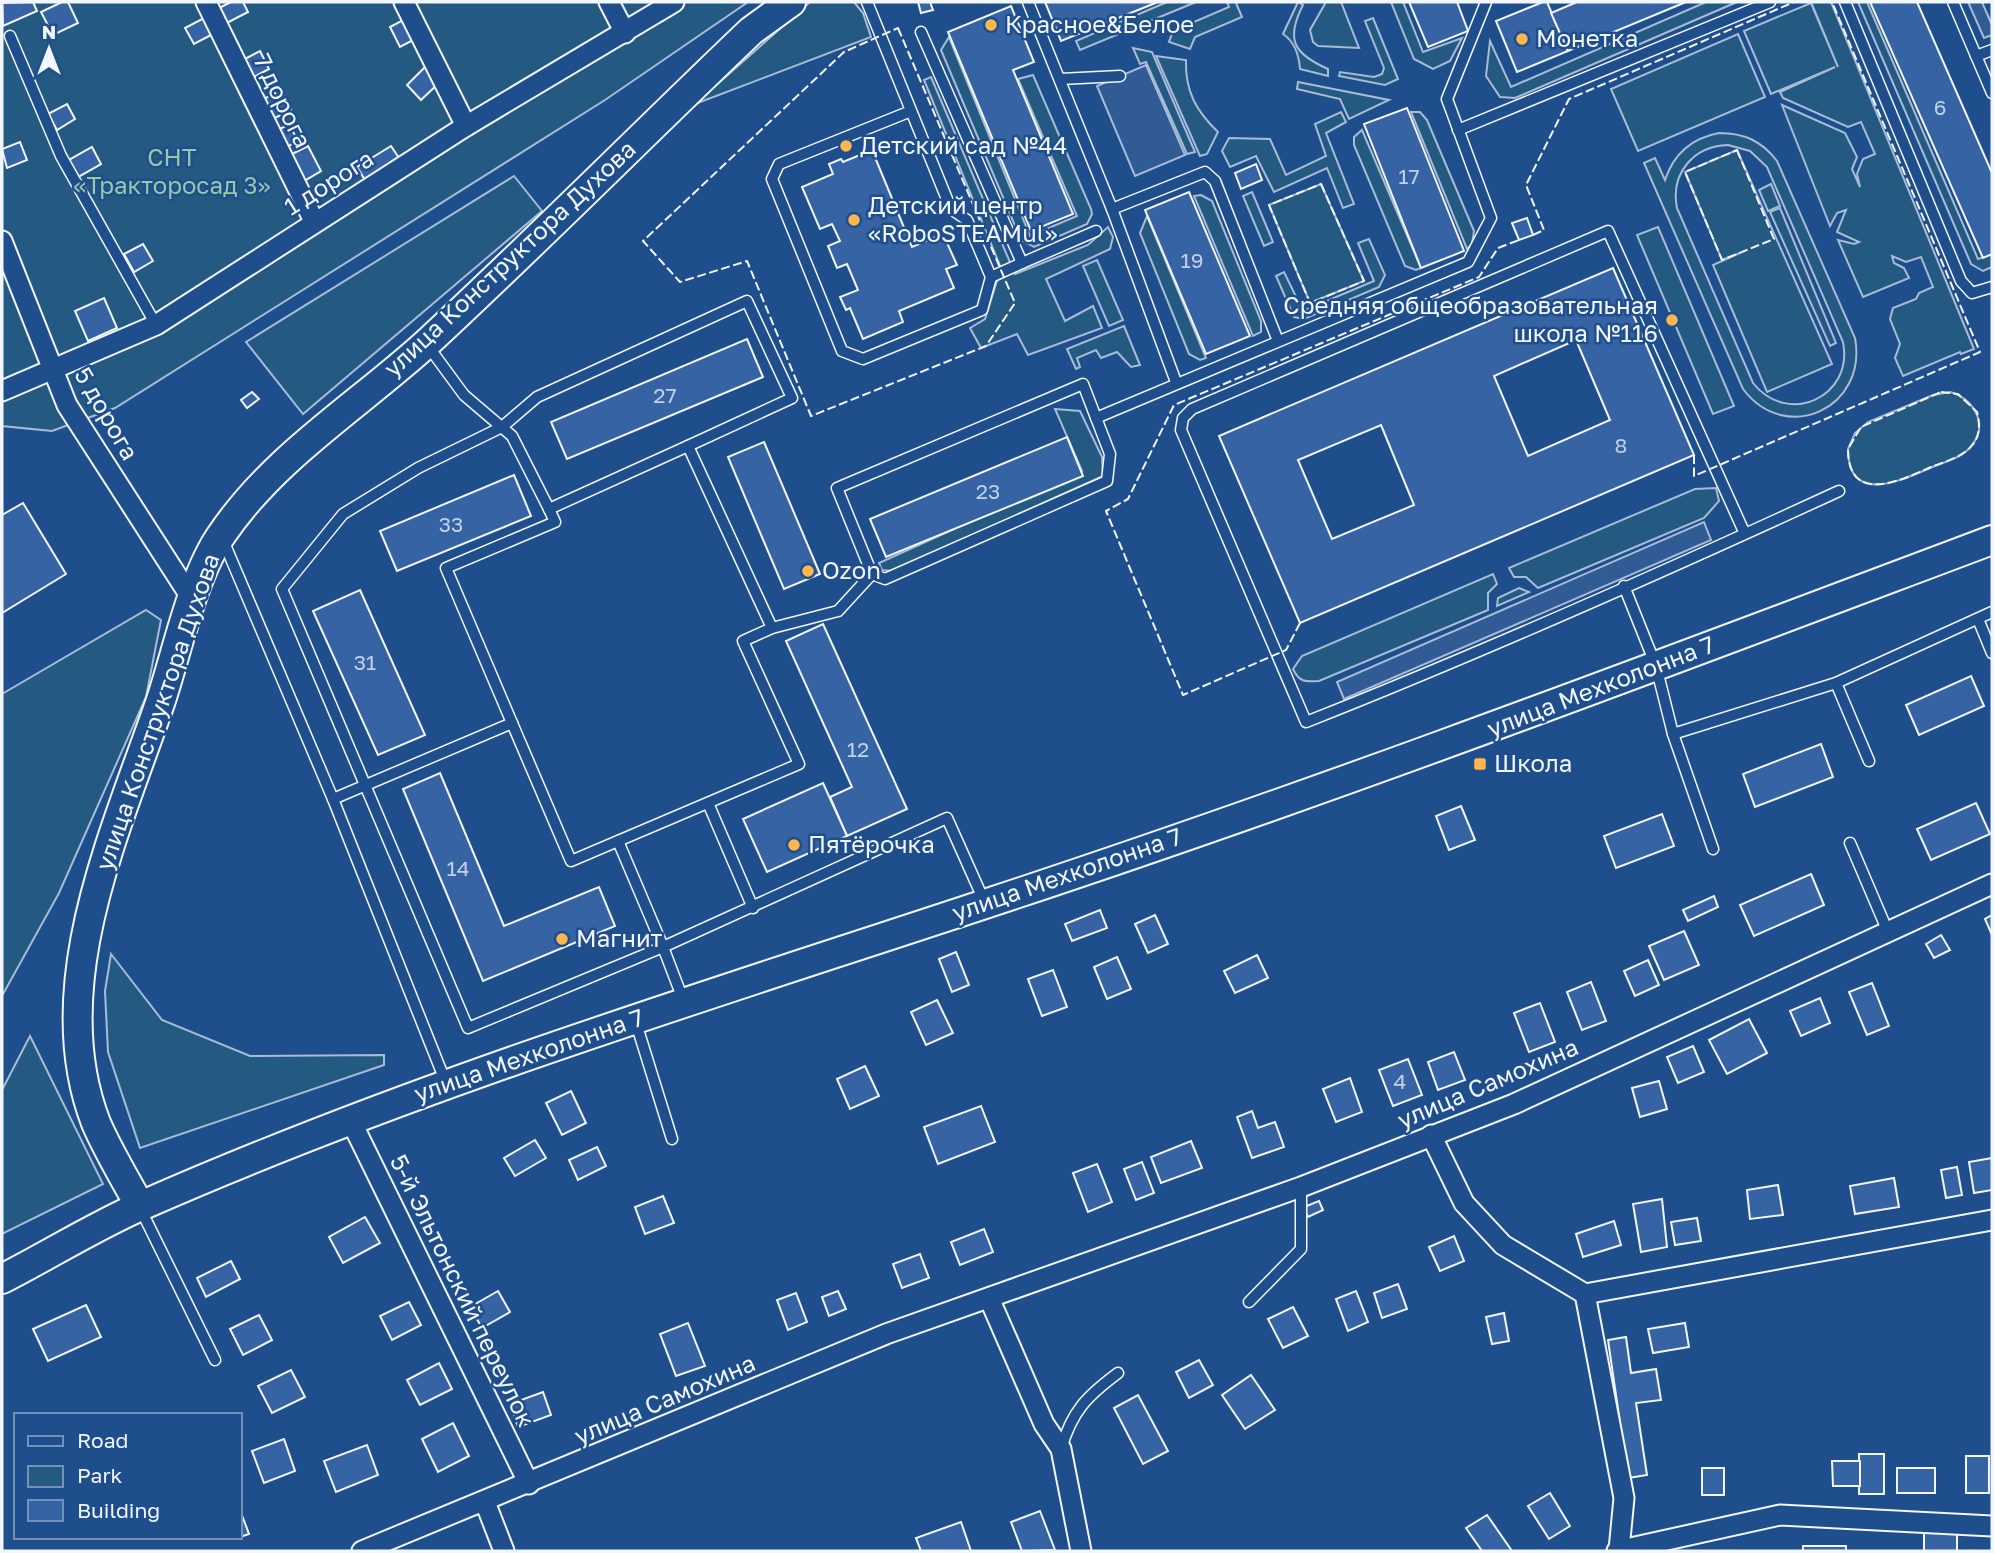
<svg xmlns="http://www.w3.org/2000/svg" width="1994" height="1553" font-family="'Golos Text',sans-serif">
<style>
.green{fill:#245a82;stroke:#a8bbd7;stroke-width:2;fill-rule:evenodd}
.parking{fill:#305b95;stroke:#a8bbd7;stroke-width:2}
.building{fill:#3563a3;stroke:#f2f6ff;stroke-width:2;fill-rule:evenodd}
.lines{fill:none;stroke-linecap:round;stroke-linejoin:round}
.lane-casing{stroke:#f2f6ff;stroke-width:13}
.street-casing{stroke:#f2f6ff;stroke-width:23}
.secondary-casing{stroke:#f2f6ff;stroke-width:32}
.lane{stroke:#1f4e8c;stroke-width:10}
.street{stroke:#1f4e8c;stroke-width:19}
.secondary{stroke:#1f4e8c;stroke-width:28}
.fence{stroke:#f2f6ff;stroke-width:2;stroke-dasharray:9 3.5;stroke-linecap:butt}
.poi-dot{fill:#ffb74d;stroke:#1f4e8c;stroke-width:2.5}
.labels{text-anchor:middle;stroke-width:5;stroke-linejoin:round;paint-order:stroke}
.number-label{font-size:21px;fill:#c3d1e8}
.poi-label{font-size:24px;fill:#f2f6ff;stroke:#1f4e8c;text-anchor:start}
.street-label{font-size:24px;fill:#f2f6ff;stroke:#1f4e8c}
.park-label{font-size:24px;fill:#97c8a6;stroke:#1f4e8c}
</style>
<rect width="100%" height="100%" fill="#1f4e8c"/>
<g class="green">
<polygon points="2,2 748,2 605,100 115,408 52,431 2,426"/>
<polygon points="810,2 854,2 863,13 871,37 695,104"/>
<polygon points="1167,2 1196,2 1080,50 1076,41"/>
<polygon points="1227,2 1239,2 1236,3 1242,17 1195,37 1190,49 1169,42 1173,31 1229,7"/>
<path d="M 1298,2 L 1303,5 C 1285,40 1294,54 1328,69 L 1328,76 L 1300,69 C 1299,55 1295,42 1283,34 Z"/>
<polygon points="1326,2 1341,2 1359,48 1318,46 1313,42 1310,30"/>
<polygon points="1391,2 1403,2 1423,52 1462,38 1450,61 1433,69 1414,59"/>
<polygon points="1706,2 1737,2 1515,98 1500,97 1486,76 1490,41 1511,87"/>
<polygon points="1811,2 1831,2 1974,349 1961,354 1960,352 1903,376 1895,358 1900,344 1890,319 1893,308 1916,299 1919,293 1933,287 1921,257 1906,262 1892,256 1894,263 1904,268 1909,278 1863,297 1838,240 1854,244 1859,242 1837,232 1846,210 1837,213 1830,226 1782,105 1845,133 1857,157 1852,169 1860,187 1857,174 1863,159 1875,154 1861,122 1848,127 1783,98 1780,92 1835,67 1771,94 1744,31 1811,3 1838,67"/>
<polygon points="1858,2 1867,2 1978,259 1992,254 1992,267 1983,271 1971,264"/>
<polygon points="1373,18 1398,79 1385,85 1339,76 1340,72 1374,77 1382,74 1384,68 1365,21"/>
<polygon points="1738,34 1765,97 1638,151 1611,89"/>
<polygon points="949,37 1030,236 1077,216 1018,79 1033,75 1091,209 1092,214 1087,224 1034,247 1021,240 941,50"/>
<polygon points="1133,48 1152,52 1195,152 1187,154 1146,62 1140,64"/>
<path d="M 1156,56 L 1186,60 C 1185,91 1196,111 1218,132 L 1207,154 L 1200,156 Z"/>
<polygon points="931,77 1015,274 1088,245 1108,227 1113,237 1110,249 1046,279 1065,321 1093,306 1102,328 1028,355 1017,334 981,348 970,328 985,319 1001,268 924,80"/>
<polygon points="1298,82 1389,100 1349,119 1340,99 1297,89"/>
<polygon points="1341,112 1346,122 1326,133 1354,204 1343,208 1327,168 1274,192 1256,156 1230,167 1222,151 1229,138 1270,139 1286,175 1326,156 1315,124"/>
<polygon points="1411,112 1420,112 1427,120 1474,231 1472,244 1467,249"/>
<polygon points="1362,130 1421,268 1416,270 1405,266 1354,145 1354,137"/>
<path d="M 1719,133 C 1744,133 1762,141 1777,161 L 1855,338 C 1868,408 1786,446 1743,389 L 1644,163 L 1655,158 L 1665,180 C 1674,153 1692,138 1719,133 ZM 1728,145 L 1750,151 L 1767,167 L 1843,342 C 1854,397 1788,427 1753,383 L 1677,208 C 1670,173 1694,146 1728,145 Z"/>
<polygon points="1737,150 1832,364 1767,392 1713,265 1740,253 1722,260 1685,172"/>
<polygon points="514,176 542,211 303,414 246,342"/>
<polygon points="1321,184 1364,281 1310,303 1269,205"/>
<polygon points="1771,184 1780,206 1768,211 1759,190"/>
<polygon points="1252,192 1273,242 1264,246 1243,196"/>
<polygon points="1201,195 1212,201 1261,321 1261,332 1253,336 1194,196"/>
<polygon points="1780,208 1836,343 1830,346 1770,212"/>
<polygon points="1147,216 1206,358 1200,360 1189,354 1140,233"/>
<polygon points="1658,227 1734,406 1713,414 1637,235"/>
<polygon points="1369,239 1385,275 1379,287 1304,319 1294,317 1276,276 1284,272 1303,311 1374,281 1358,243"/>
<polygon points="1097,260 1123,320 1109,326 1083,266"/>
<polygon points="1124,326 1140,365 1131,367 1117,352 1101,358 1096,350 1077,358 1080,367 1076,369 1067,349"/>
<path d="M 1950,392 C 1973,398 1989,424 1972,445 C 1963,458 1944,462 1930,468 C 1900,481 1848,505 1848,449 L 1855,433 L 1868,422 L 1933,395 Z"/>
<polygon points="1055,409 1080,411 1102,457 1103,476 892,571 882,570 879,563 1082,471"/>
<polygon points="1716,488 1719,501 1704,518 1538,588 1526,577 1514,577 1509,568 1695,489"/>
<path d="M 1493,574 L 1497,584 L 1488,593 L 1488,610 L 1319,681 C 1305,682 1299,682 1293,669 L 1302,656 Z"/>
<polygon points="1519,588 1529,592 1497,606 1498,598"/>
<polygon points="146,610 161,620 146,697 59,893 2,996 2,694"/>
<polygon points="111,954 162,1020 250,1056 384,1055 384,1065 140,1148 108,1052 105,991"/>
<polygon points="30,1036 103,1184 2,1234 2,1090"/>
</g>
<g class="parking">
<polygon points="1968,2 1982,2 1992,25 1992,35 1984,38"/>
<polygon points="1146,65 1185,155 1135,176 1097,86"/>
<polygon points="1704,522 1711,540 1344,699 1337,682"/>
</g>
<g class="building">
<polygon points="33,2 37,11 3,26 2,3"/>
<polygon points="62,2 68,2 78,23 53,35 41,12"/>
<polygon points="231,2 243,2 248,12 225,24 217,9"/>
<polygon points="918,2 930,2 933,10 921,13"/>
<polygon points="1045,2 1158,2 1061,41"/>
<polygon points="1409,2 1457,2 1468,31 1428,47"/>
<polygon points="1543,2 1547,2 1568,51 1517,72 1496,21"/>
<polygon points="1577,2 1686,2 1568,51 1551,13"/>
<polygon points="1870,2 1917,2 1992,173 1992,254 1983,258"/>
<polygon points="1011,6 1034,62 1013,70 1073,214 1031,231 948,32"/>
<polygon points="204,18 213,34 194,44 185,28"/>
<polygon points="407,18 417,38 400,47 390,27"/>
<polygon points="260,51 269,69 252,78 243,60"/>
<polygon points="426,66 441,81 421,100 407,85"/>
<polygon points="275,93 278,99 284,96 291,110 271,120 260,101"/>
<polygon points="67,104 75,119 57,130 48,114"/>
<polygon points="1407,108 1464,251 1421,268 1364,124"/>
<polygon points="289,124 298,141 285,148 276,131"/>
<polygon points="20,142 27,160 7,168 2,149"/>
<polygon points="308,146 321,171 304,181 290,155"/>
<polygon points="391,146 399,158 365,180 357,167"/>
<polygon points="92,147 101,164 78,177 69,160"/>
<polygon points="872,150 912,247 943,234 957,265 946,269 954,288 899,311 903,322 863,339 850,308 846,310 840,297 858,290 847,264 837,268 828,246 840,241 832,224 820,229 802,187 833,174 829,164 841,159 843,162"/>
<polygon points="1256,164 1262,180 1241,189 1235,173"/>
<polygon points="1189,192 1250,336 1206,354 1145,210"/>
<polygon points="1527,218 1533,235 1519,240 1512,223"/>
<polygon points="143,244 153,261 134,272 124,254"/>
<path d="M 1613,268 L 1694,455 L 1300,623 L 1219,436 ZM 1576,340 L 1610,420 L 1528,456 L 1494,376 ZM 1381,425 L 1414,505 L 1332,539 L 1298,460 Z"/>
<polygon points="104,298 117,328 88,341 75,311"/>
<polygon points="747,339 763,377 567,459 551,422"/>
<polygon points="252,392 259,399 247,408 241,400"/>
<polygon points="1067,437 1083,476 886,557 870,519"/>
<polygon points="764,442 820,574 784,589 728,457"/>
<polygon points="514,475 531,516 397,571 380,531"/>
<polygon points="23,503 66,574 2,613 2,515"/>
<polygon points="360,590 425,735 378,755 313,611"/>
<polygon points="823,624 907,809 847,836 830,797 852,787 786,641"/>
<polygon points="1971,676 1984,706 1919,735 1906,705"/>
<polygon points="1821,744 1833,777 1755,807 1743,774"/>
<polygon points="440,773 504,926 599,887 615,926 483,981 403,789"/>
<polygon points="823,783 847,836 767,872 743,819"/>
<polygon points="1976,803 1990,834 1931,860 1917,829"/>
<polygon points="1461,806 1475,840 1449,850 1436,816"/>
<polygon points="1662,814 1674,846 1616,868 1604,836"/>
<polygon points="1811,874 1824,905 1754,936 1740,905"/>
<polygon points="1714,896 1718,907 1688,921 1683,910"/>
<polygon points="1100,910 1107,928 1072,941 1065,924"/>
<polygon points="1155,915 1168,944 1148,953 1135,924"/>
<polygon points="1992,915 1992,935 1985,919"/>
<polygon points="1684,931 1699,965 1664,980 1649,946"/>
<polygon points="1941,935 1950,950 1934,958 1926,944"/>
<polygon points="956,952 969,985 952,992 939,959"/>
<polygon points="1257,955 1268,978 1235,993 1224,971"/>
<polygon points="1117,957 1131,989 1107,999 1094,967"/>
<polygon points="1648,960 1659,985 1635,996 1624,971"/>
<polygon points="1053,970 1067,1007 1042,1016 1028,979"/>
<polygon points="1591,982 1606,1021 1582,1030 1567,992"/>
<polygon points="1872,983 1889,1026 1867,1035 1849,992"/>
<polygon points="1820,998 1830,1023 1801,1036 1790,1011"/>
<polygon points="937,1000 953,1033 926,1045 911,1012"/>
<polygon points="1540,1003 1555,1042 1529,1052 1514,1013"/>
<polygon points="1749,1019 1767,1053 1727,1074 1709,1040"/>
<polygon points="1693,1046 1704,1072 1678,1083 1667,1057"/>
<polygon points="1454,1052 1465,1080 1438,1090 1428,1062"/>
<polygon points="1408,1059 1422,1095 1393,1106 1379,1070"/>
<polygon points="865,1066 879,1096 850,1109 837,1079"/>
<polygon points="1350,1078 1362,1112 1336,1122 1323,1089"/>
<polygon points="1659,1081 1667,1109 1640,1117 1632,1088"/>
<polygon points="571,1091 586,1123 562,1135 546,1103"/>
<polygon points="981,1106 995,1142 938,1164 924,1127"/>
<polygon points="1252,1111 1258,1128 1275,1122 1284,1147 1252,1158 1237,1117"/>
<polygon points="535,1140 546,1158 515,1176 504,1158"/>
<polygon points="1191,1141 1202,1168 1161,1183 1151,1157"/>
<polygon points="597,1147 606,1166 578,1180 569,1160"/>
<polygon points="1992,1158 1992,1190 1974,1193 1969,1162"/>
<polygon points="1142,1162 1154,1193 1136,1200 1124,1169"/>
<polygon points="1097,1164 1112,1202 1088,1212 1073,1173"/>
<polygon points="1957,1167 1962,1195 1946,1198 1941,1170"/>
<polygon points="1894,1178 1899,1207 1855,1214 1850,1186"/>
<polygon points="1778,1185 1783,1215 1750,1219 1747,1190"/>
<polygon points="663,1196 674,1223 645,1234 635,1207"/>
<polygon points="1662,1199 1667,1247 1641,1252 1633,1204"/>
<polygon points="1319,1201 1323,1210 1308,1217 1304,1207"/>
<polygon points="365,1217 380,1243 343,1263 329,1237"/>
<polygon points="1697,1218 1701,1241 1675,1245 1671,1222"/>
<polygon points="1614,1221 1621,1245 1583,1257 1576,1234"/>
<polygon points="984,1229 993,1252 960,1265 951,1242"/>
<polygon points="1454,1236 1464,1261 1440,1271 1429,1247"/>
<polygon points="920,1254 929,1278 902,1288 893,1264"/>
<polygon points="231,1261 240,1279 206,1297 197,1278"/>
<polygon points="1398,1284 1407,1309 1382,1318 1374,1293"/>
<polygon points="498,1291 510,1312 482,1328 470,1307"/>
<polygon points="838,1291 846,1309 829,1316 822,1297"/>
<polygon points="1356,1291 1368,1322 1348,1331 1336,1299"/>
<polygon points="796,1293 807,1322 788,1330 777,1300"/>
<polygon points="409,1302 421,1325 392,1340 380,1316"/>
<polygon points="86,1305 101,1337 48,1361 33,1329"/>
<polygon points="1293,1307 1308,1336 1283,1348 1268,1319"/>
<polygon points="1504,1313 1509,1341 1492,1344 1486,1317"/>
<polygon points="259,1315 272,1340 243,1355 230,1329"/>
<polygon points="688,1323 705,1366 676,1376 660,1334"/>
<polygon points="1685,1323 1689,1347 1653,1353 1648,1329"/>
<polygon points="1626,1337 1631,1373 1656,1369 1661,1400 1636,1403 1647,1475 1628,1478 1608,1340"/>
<polygon points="1199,1360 1213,1385 1189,1398 1176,1372"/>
<polygon points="439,1363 452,1389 420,1405 407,1380"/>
<polygon points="291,1370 305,1397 272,1413 258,1386"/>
<polygon points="1251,1375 1275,1410 1245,1429 1222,1395"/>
<polygon points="543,1392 551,1415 518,1427 510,1404"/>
<polygon points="1138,1395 1168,1451 1143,1464 1114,1408"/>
<polygon points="453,1423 469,1456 438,1472 422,1439"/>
<polygon points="284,1439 295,1471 264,1483 252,1451"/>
<polygon points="367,1445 378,1475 336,1492 324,1461"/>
<rect x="1859" y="1454" width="25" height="40"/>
<rect x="1966" y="1456" width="23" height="37"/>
<polygon points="1832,1461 1860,1461 1860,1486 1833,1486"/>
<rect x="1702" y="1468" width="22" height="27"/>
<rect x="1897" y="1468" width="38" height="25"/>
<polygon points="1550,1493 1570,1526 1549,1539 1528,1506"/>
<polygon points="240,1510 249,1534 240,1537"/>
<polygon points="1040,1511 1055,1550 1022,1551 1011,1522"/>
<polygon points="1487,1515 1512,1551 1482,1551 1466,1528"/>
<polygon points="961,1522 971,1551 921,1551 916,1538"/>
<rect x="1924" y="1533" width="33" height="18"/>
<rect x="1803" y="1546" width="43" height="5"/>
</g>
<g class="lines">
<g class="lane-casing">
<g id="lane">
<polyline points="867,2 951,209 967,220 991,277 982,310 863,359 842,351 772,179 779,164 911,111"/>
<polyline points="1028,2 1112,209 1176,382"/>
<polyline points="1845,2 1961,281 1972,293 1992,287"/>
<polyline points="1953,2 1992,93"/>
<polyline points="921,32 1022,263 1096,231"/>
<polyline points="10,36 61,156 156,325"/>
<polyline points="1976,56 1992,50"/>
<polyline points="1060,79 1120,76"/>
<polyline points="1458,130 1770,2"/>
<polyline points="1112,209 1205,172 1215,181 1278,341"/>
<polyline points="991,277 1022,263"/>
<polyline points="428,346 464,395 512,436 549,509 688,446 772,628 838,611 872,574"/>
<polygon points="1083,384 1110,454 1107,481 885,579 872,574 837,488"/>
<polyline points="1096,418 1468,262 1491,218 1447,99 1486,2"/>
<path d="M 1745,534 L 1608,231 L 1192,409 L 1183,418 L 1181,430 L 1306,722 C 1486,651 1663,572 1839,491"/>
<polyline points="223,540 333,799 446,1083"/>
<polyline points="1624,586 1656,666 1673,734 1713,849"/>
<polyline points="1978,619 1992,653"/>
<polyline points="1836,683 1869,761"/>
<polyline points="512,723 446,568 555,522 549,509"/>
<polyline points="1673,734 1836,683 1992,612"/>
<polyline points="333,799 512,723 571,861 799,764 743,641 772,628"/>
<polyline points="708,803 753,908"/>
<polyline points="618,841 663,947 468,1028 282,589 343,514 418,468 502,427 537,397 747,301 792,398 688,446"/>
<polyline points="1850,843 1888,932"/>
<polyline points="684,1002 663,947 947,818 985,903"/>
<polyline points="636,1023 672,1139"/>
<polyline points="141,1210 215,1360"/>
<polyline points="1249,1302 1301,1249 1301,1187"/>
<path d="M 1061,1449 C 1072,1411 1087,1396 1118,1373"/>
</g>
</g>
<g class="street-casing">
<g id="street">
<polyline points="206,2 314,221"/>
<polyline points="404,2 466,126"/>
<polyline points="609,2 625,33"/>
<polyline points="2,241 67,405 192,599"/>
<polyline points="2,391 156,325 466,126 674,2"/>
<polyline points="350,1119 529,1484"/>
<polyline points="1431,1135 1464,1203 1503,1245 1585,1294 1992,1220"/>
<polyline points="1585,1294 1624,1498 1619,1550"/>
<polyline points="989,1298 1044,1424 1061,1449 1081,1551"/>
<polyline points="485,1502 504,1551"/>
<polyline points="362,1551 886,1334 1301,1187 1514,1104 1992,884"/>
<polyline points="1617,1551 1780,1515 1992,1526"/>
</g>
</g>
<g class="secondary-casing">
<g id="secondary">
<path d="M 140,1206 C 125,1179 108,1151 96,1123 C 43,987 116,831 160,703 C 177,653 192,576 222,534 C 275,456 359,405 428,342 C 537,241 643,134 751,31 L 791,2"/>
<path d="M 2,1279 C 49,1255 95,1226 143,1205 C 418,1084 704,997 988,903 C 1326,792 1659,665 1992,540"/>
</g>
</g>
<use href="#lane" class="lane"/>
<use href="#street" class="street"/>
<use href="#secondary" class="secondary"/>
<g class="fence">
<polygon points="898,28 1015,303 986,346 811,416 747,261 680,282 643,241 844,52"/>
<polygon points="1737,150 1774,239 1722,260 1685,172"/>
<polygon points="1321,184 1364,281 1310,303 1269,205"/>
<polyline points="1533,235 1544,230 1526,185 1569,99 1794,2"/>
<path d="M 1941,392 L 1958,394 L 1977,412 C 1980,423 1980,434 1974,443 C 1964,457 1946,461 1931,467 C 1902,480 1848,506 1848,449 L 1861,427 Z"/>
<polyline points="1694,455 1694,476 1980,352 1832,2"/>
<polyline points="1300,623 1286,650 1183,695 1106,511 1128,499 1174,405 1479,277 1498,248 1519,240"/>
</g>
</g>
<g class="poi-dot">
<circle cx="991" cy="25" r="7"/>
<circle cx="1522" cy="39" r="7"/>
<circle cx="846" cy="146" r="7"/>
<circle cx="854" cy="220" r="7"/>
<circle cx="1672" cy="320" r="7"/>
<circle cx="808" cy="571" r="7"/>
<rect x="1473" y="757" width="14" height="14" rx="3.5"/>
<circle cx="794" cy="845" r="7"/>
<circle cx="562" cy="939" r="7"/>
</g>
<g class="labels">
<g class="number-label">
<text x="1940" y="115">6</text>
<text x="1409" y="184">17</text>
<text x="1192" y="268">19</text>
<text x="665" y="403">27</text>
<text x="1621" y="453">8</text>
<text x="988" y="499">23</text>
<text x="451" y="532">33</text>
<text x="365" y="670">31</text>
<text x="858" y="757">12</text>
<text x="458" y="876">14</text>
<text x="1400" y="1089">4</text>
</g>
<g class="poi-label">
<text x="1005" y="33">Красное&amp;Белое</text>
<text x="1536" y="47">Монетка</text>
<text x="860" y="154">Детский сад №44</text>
<text x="868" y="214">Детский центр<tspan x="868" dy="28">«RoboSTEAMul»</tspan></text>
<text x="1658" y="314" text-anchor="end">Средняя общеобразовательная<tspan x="1658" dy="28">школа №116</tspan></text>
<text x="822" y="579">Ozon</text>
<text x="1494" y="772">Школа</text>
<text x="808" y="853">Пятёрочка</text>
<text x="576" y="947">Магнит</text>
</g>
<g class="street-label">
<text transform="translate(282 101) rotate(64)" y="8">7 дорога</text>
<text transform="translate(329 183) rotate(-32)" y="8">1 дорога</text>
<text transform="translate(510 259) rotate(-43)" y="8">улица Конструктора Духова</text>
<text transform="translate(106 414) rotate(60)" y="8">5 дорога</text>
<text transform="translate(1601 687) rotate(-21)" y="8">улица Мехколонна 7</text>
<text transform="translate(158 712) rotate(-71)" y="8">улица Конструктора Духова</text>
<text transform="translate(1067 875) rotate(-19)" y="8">улица Мехколонна 7</text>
<text transform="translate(529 1056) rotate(-19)" y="8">улица Мехколонна 7</text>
<text transform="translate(1488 1084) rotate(-23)" y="8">улица Самохина</text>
<text transform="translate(462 1291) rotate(64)" y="8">5-й Эльтонский переулок</text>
<text transform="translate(665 1400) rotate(-23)" y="8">улица Самохина</text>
</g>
<g class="park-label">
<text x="172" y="166">СНТ<tspan x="172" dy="28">«Тракторосад 3»</tspan></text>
</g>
</g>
<rect width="1994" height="1553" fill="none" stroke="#f2f6ff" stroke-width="7"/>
<rect x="14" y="1413" width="228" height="126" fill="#1f4e8c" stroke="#7391ba" stroke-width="2"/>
<rect x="28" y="1436" width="35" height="10" fill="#1f4e8c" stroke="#7391ba" stroke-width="2"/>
<text x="77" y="1448" font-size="21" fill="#f2f6ff">Road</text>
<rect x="28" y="1466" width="35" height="21" fill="#245a82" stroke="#7391ba" stroke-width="2"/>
<text x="77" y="1483" font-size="21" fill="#f2f6ff">Park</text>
<rect x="28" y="1500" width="35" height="21" fill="#3563a3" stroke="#7391ba" stroke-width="2"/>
<text x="77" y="1518" font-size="21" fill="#f2f6ff">Building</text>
<g transform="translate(49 49)" stroke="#1f4e8c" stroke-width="5" paint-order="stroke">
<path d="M0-5L12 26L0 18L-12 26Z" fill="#f2f6ff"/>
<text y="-10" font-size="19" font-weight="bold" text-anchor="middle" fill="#f2f6ff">N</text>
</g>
</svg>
